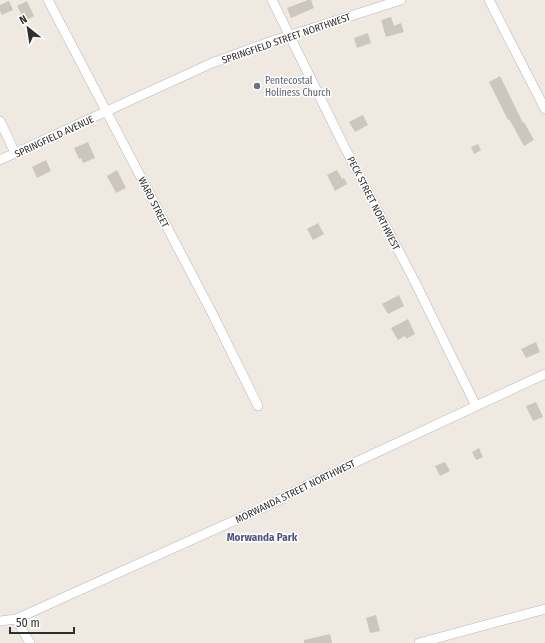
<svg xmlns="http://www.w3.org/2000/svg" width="545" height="643" font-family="'Fira Sans Condensed',sans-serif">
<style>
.building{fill:#cbc7bf}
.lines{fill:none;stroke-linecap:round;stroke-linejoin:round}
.minor-casing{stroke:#b4b7c1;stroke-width:10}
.minor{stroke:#fff;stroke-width:9}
.worship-dot{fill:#6b7280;stroke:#fff;stroke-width:1.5}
.labels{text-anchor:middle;stroke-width:3;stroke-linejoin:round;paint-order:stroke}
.street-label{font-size:10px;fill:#2e2e2e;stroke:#fff}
.worship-label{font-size:10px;fill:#5b616d;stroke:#fff;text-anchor:start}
.neighbourhood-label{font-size:11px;font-weight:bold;fill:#4d5680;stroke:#fff}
</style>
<rect width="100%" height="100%" fill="#efe9e1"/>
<g class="building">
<polygon points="308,0 311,0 314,8 291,18 287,8"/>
<polygon points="9,1 13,10 2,15 0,11 0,5"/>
<polygon points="27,1 34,16 25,21 17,6"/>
<polygon points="391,17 394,26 401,23 404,32 386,37 381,20"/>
<polygon points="368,33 371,43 357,48 354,38"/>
<polygon points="500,76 523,123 524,122 534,140 524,146 509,119 508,120 489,82"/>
<polygon points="363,115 368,125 355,132 349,122"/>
<polygon points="88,142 95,158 83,163 81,158 79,159 74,148"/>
<polygon points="478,144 481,150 474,154 471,147"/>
<polygon points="46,160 51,171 37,178 32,167"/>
<polygon points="117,170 126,188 116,193 107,176"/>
<polygon points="337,170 342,179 344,178 347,184 335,191 327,175"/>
<polygon points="318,223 324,234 313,240 307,229"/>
<polygon points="399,295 404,306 388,314 382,304"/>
<polygon points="408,319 415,334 406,339 405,336 398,340 391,328"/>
<polygon points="536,342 540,352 526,358 521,349"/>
<polygon points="536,402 543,417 533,421 526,406"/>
<polygon points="479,448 483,457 476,460 472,452"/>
<polygon points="445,462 450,471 440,476 435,466"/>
<polygon points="376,615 380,631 370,633 366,618"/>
<polygon points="330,634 332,643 304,643 304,640"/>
</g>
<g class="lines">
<g class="minor-casing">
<g id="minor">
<polyline points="48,0 211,311 258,406"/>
<polyline points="272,0 344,146 415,282 476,406"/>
<polyline points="489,0 545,109"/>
<polyline points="0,121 15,153"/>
<polyline points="0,160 212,63 269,42 401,0"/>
<polyline points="16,619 30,643"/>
<polyline points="0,621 16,619 271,504 311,483 545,374"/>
<polyline points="419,643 545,609"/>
</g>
</g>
<use href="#minor" class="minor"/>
</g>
<circle class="worship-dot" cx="257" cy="86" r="4"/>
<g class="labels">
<g class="street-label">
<text transform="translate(286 38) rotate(-19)" y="4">SPRINGFIELD STREET NORTHWEST</text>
<text transform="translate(54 136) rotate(-25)" y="4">SPRINGFIELD AVENUE</text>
<text transform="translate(154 202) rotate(63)" y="4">WARD STREET</text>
<text transform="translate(374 203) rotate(63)" y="4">PECK STREET NORTHWEST</text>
<text transform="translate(295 491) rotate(-26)" y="4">MORWANDA STREET NORTHWEST</text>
</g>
<g class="worship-label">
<text x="265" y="84">Pentecostal<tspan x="265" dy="12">Holiness Church</tspan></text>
</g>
<g class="neighbourhood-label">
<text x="262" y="541">Morwanda Park</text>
</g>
</g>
<g transform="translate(28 28) rotate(330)" stroke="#ffffff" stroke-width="3" paint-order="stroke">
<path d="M0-3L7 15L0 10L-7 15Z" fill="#2e2e2e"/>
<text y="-6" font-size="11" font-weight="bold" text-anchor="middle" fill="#2e2e2e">N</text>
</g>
<path d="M10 627v6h64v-6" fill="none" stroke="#2e2e2e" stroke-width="2"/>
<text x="16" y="627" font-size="12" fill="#2e2e2e" stroke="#ffffff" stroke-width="3" paint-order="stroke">50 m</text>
</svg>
